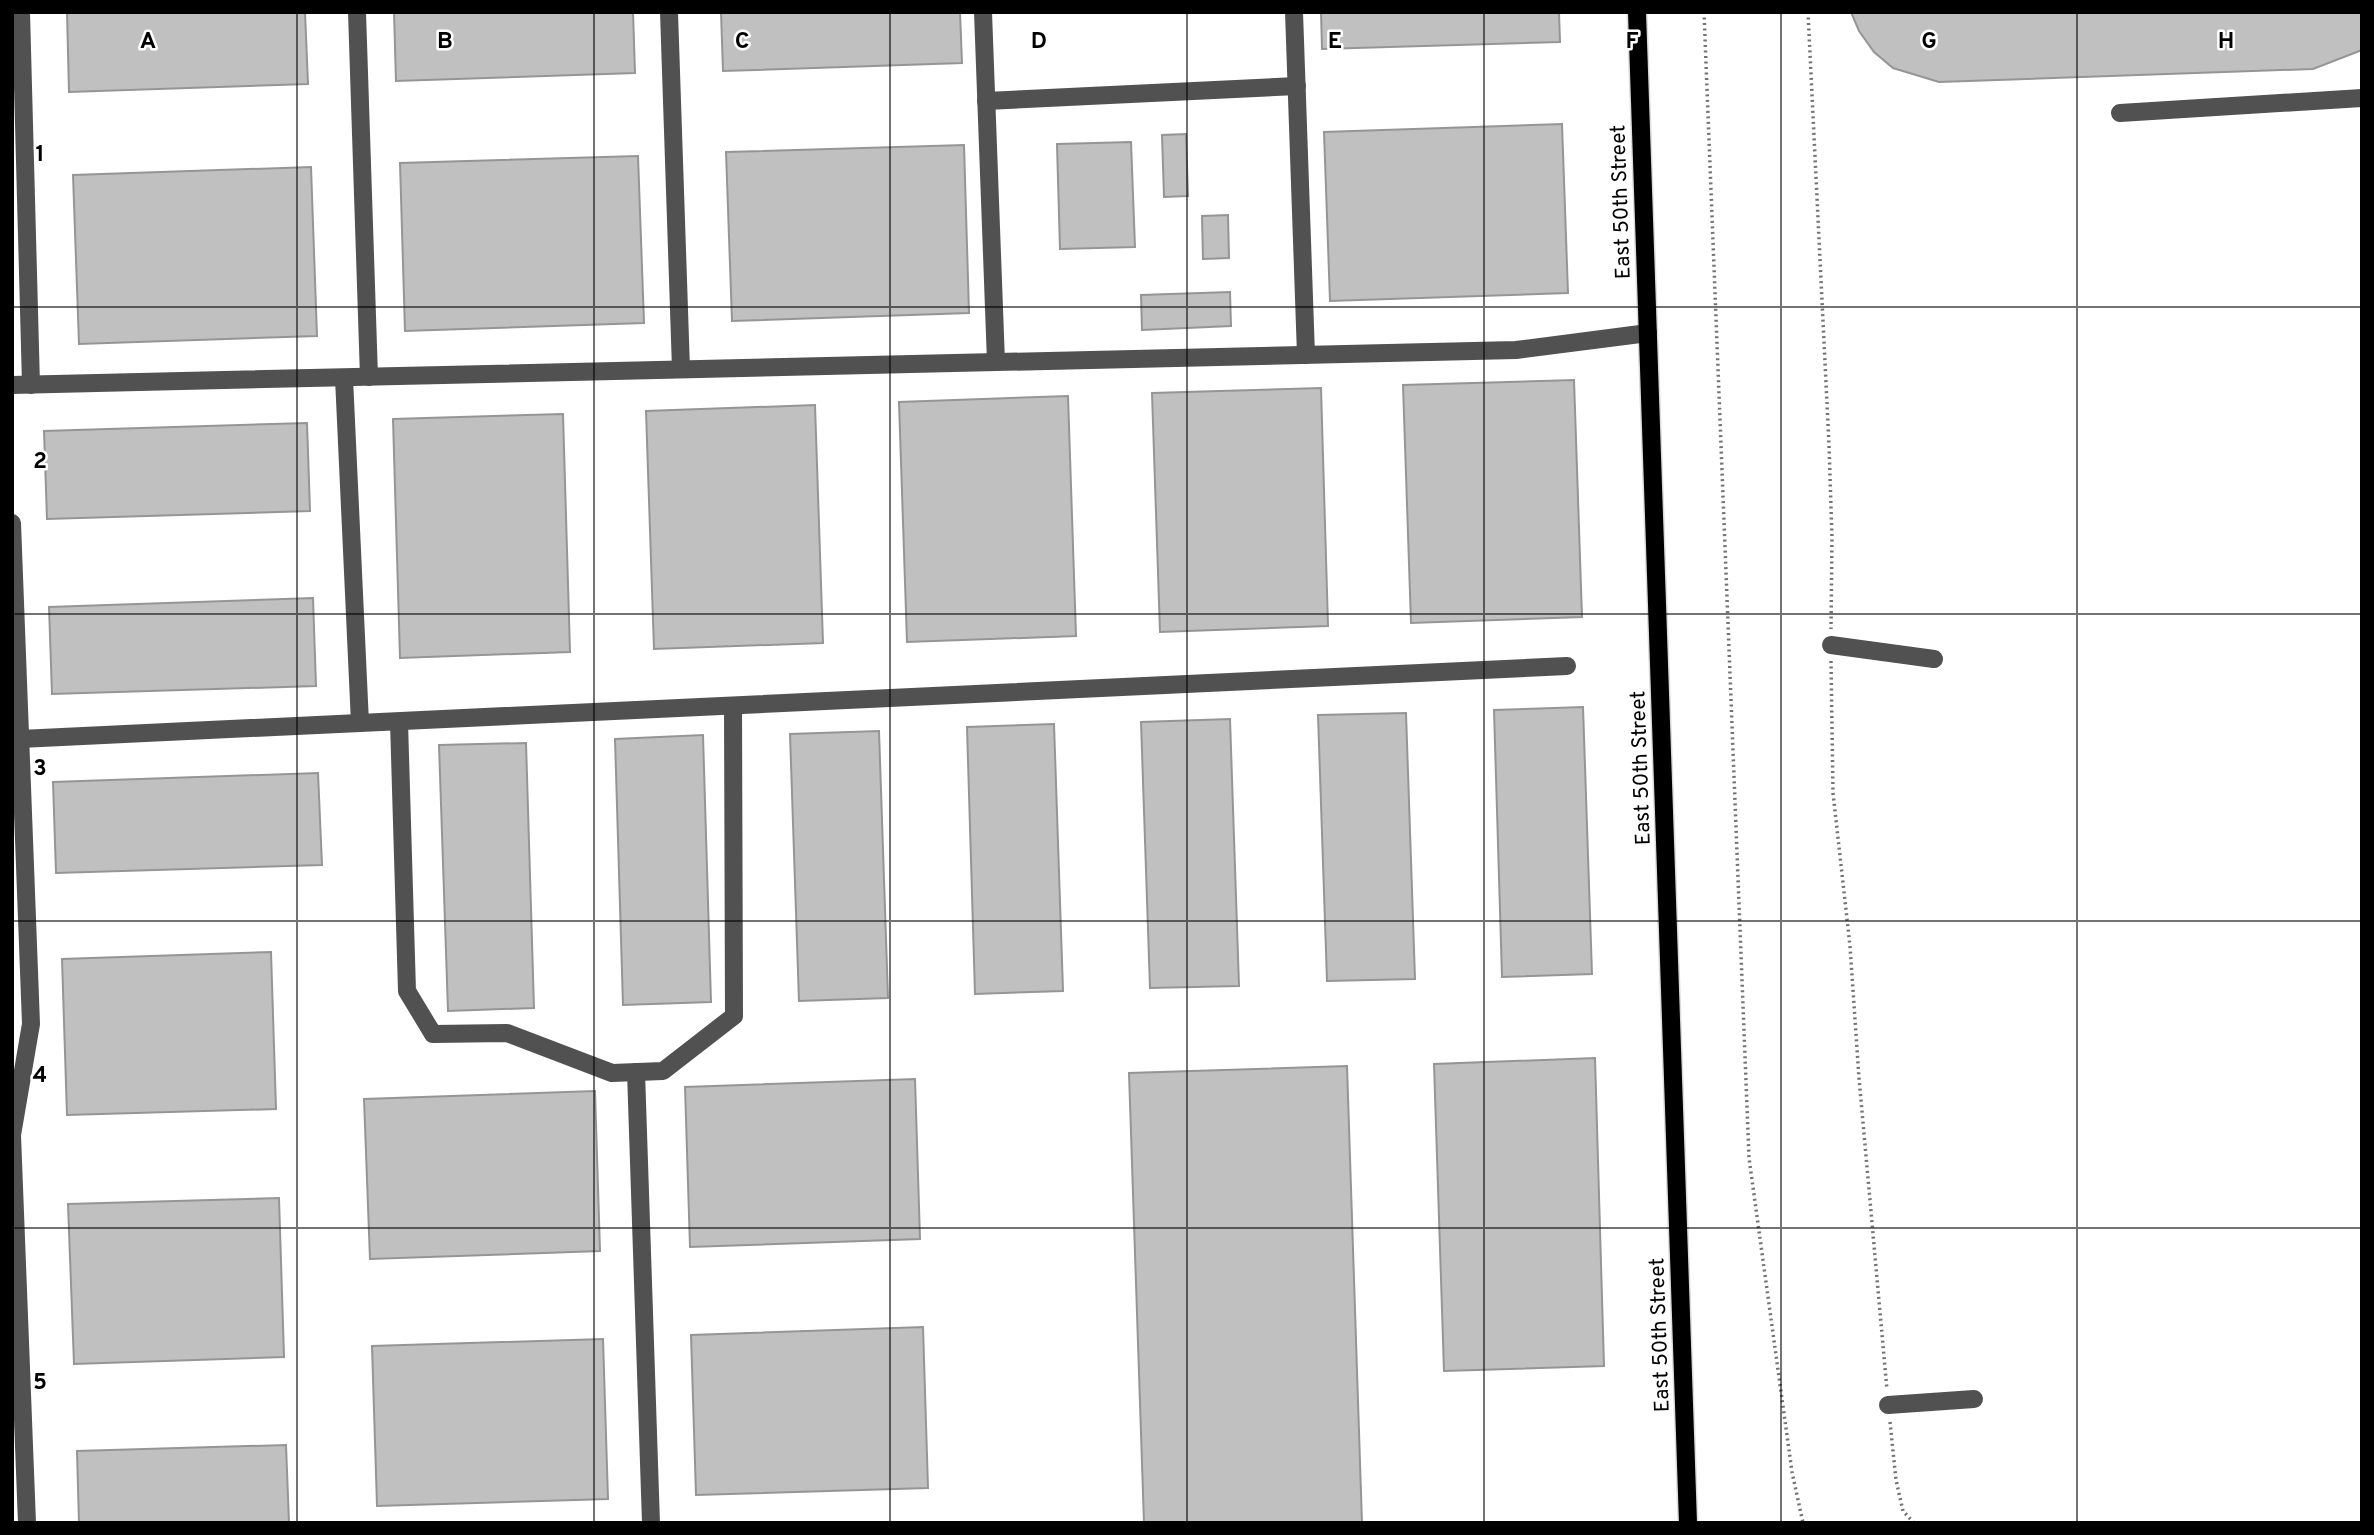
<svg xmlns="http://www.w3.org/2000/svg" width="2374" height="1535" font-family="Overpass,sans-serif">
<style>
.building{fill:#c0c0c0;stroke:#959595;stroke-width:2}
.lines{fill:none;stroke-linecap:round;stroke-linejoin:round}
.major-casing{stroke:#dbdbdb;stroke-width:21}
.path{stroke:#737373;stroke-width:3.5;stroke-dasharray:2 3.5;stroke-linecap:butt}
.minor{stroke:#515151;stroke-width:18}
.major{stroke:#000;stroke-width:18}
.grid{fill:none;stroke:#000;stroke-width:2;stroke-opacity:0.55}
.labels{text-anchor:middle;stroke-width:5;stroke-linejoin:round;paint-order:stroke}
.street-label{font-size:21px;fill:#000;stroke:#fff}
.grid-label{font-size:23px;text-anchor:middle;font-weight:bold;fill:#000;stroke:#fff;stroke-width:5;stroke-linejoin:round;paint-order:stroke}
</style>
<rect width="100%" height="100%" fill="#fff"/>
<g class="building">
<polygon points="67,12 305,12 308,84 69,92"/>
<polygon points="394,12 633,12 635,73 396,81"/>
<polygon points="721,12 960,12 962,63 723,71"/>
<polygon points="1321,12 1559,12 1560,42 1322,49"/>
<polygon points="1851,12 2362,12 2362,50 2313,69 1939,82 1893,68 1874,52 1859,31"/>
<polygon points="1562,124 1568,293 1330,301 1324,132"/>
<polygon points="1186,134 1188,196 1164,197 1162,135"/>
<polygon points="1131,142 1135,247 1060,249 1057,144"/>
<polygon points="964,145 969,313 732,321 726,152"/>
<polygon points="638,156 644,323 405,331 400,163"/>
<polygon points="311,167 317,336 79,344 73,175"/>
<polygon points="1228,215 1229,258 1203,259 1202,216"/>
<polygon points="1230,292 1231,326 1142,330 1141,295"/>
<polygon points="1574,380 1582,617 1411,623 1403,385"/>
<polygon points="1321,388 1328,626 1160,632 1152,393"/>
<polygon points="1068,396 1076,636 907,642 899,402"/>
<polygon points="815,405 823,643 654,649 646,411"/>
<polygon points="563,414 570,652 400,658 393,419"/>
<polygon points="307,423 310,511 47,519 44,431"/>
<polygon points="313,598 316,686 52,694 49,607"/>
<polygon points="1583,707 1592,974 1502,977 1494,710"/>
<polygon points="1406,713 1415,979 1327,981 1318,715"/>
<polygon points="1230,719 1239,986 1150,988 1141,722"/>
<polygon points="1054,724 1063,991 975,994 967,727"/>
<polygon points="879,731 888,998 799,1001 790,734"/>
<polygon points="703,735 711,1002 623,1005 615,739"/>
<polygon points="526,743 534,1008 448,1011 439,745"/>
<polygon points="318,773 322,865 56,873 53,782"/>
<polygon points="271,952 276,1109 67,1115 62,959"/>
<polygon points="1595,1058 1604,1366 1444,1371 1434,1064"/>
<polygon points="1347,1066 1362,1523 1144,1523 1129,1073"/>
<polygon points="915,1079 920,1239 690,1247 685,1087"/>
<polygon points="595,1091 600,1251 370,1259 364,1099"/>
<polygon points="279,1198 284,1357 74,1364 68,1204"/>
<polygon points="923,1327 928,1488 696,1495 691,1335"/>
<polygon points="603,1339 608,1499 377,1506 372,1346"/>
<polygon points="286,1445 289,1523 79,1523 77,1451"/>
</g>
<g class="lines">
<g class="major-casing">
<polyline id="major" points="1637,12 1688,1523"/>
</g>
<g class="path">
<polyline points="1704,12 1749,1158 1792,1472 1803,1523"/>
<polyline points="1808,12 1829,445 1832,538 1831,629"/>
<polyline points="1831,661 1833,793 1850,946 1859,1078 1887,1390"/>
<polyline points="1890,1422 1896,1480 1903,1511 1914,1523"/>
</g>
<g class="minor">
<polyline points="21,12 31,385"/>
<polyline points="357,12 369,377"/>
<polyline points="669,12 681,369"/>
<polyline points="983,12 996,362"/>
<polyline points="1294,12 1306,355"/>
<polyline points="986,101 1297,86"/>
<polyline points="2120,113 2362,98"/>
<polyline points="344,378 360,723"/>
<polyline points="12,385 1516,350 1648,333"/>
<polyline points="12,523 31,1024 12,1135 27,1523"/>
<polyline points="1831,645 1934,659"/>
<polyline points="399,722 407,991 433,1034 507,1033 612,1073 663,1071 734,1016 733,706"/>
<polyline points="20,739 1567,666"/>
<polyline points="636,1072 651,1523"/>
<polyline points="1888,1405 1974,1399"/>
</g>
<use href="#major" class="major"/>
</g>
<path class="grid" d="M 297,12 L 297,1523M 594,12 L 594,1523M 890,12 L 890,1523M 1187,12 L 1187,1523M 1484,12 L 1484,1523M 1781,12 L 1781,1523M 2077,12 L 2077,1523M 12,307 L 2362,307M 12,614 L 2362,614M 12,921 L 2362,921M 12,1228 L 2362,1228"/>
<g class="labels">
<g class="street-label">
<text transform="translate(1620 202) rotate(-92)" y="7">East 50th Street</text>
<text transform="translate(1640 768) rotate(-92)" y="7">East 50th Street</text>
<text transform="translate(1659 1335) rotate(-92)" y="7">East 50th Street</text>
</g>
</g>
<g class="grid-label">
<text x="148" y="48">A</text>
<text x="445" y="48">B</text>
<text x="742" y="48">C</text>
<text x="1039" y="48">D</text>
<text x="1335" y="48">E</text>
<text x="1632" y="48">F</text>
<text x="1929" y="48">G</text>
<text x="2226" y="48">H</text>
<text x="40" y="161">1</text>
<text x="40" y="468">2</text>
<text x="40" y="775">3</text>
<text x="40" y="1082">4</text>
<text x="40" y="1389">5</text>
</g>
<rect width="2374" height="1535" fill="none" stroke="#000000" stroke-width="28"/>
</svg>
